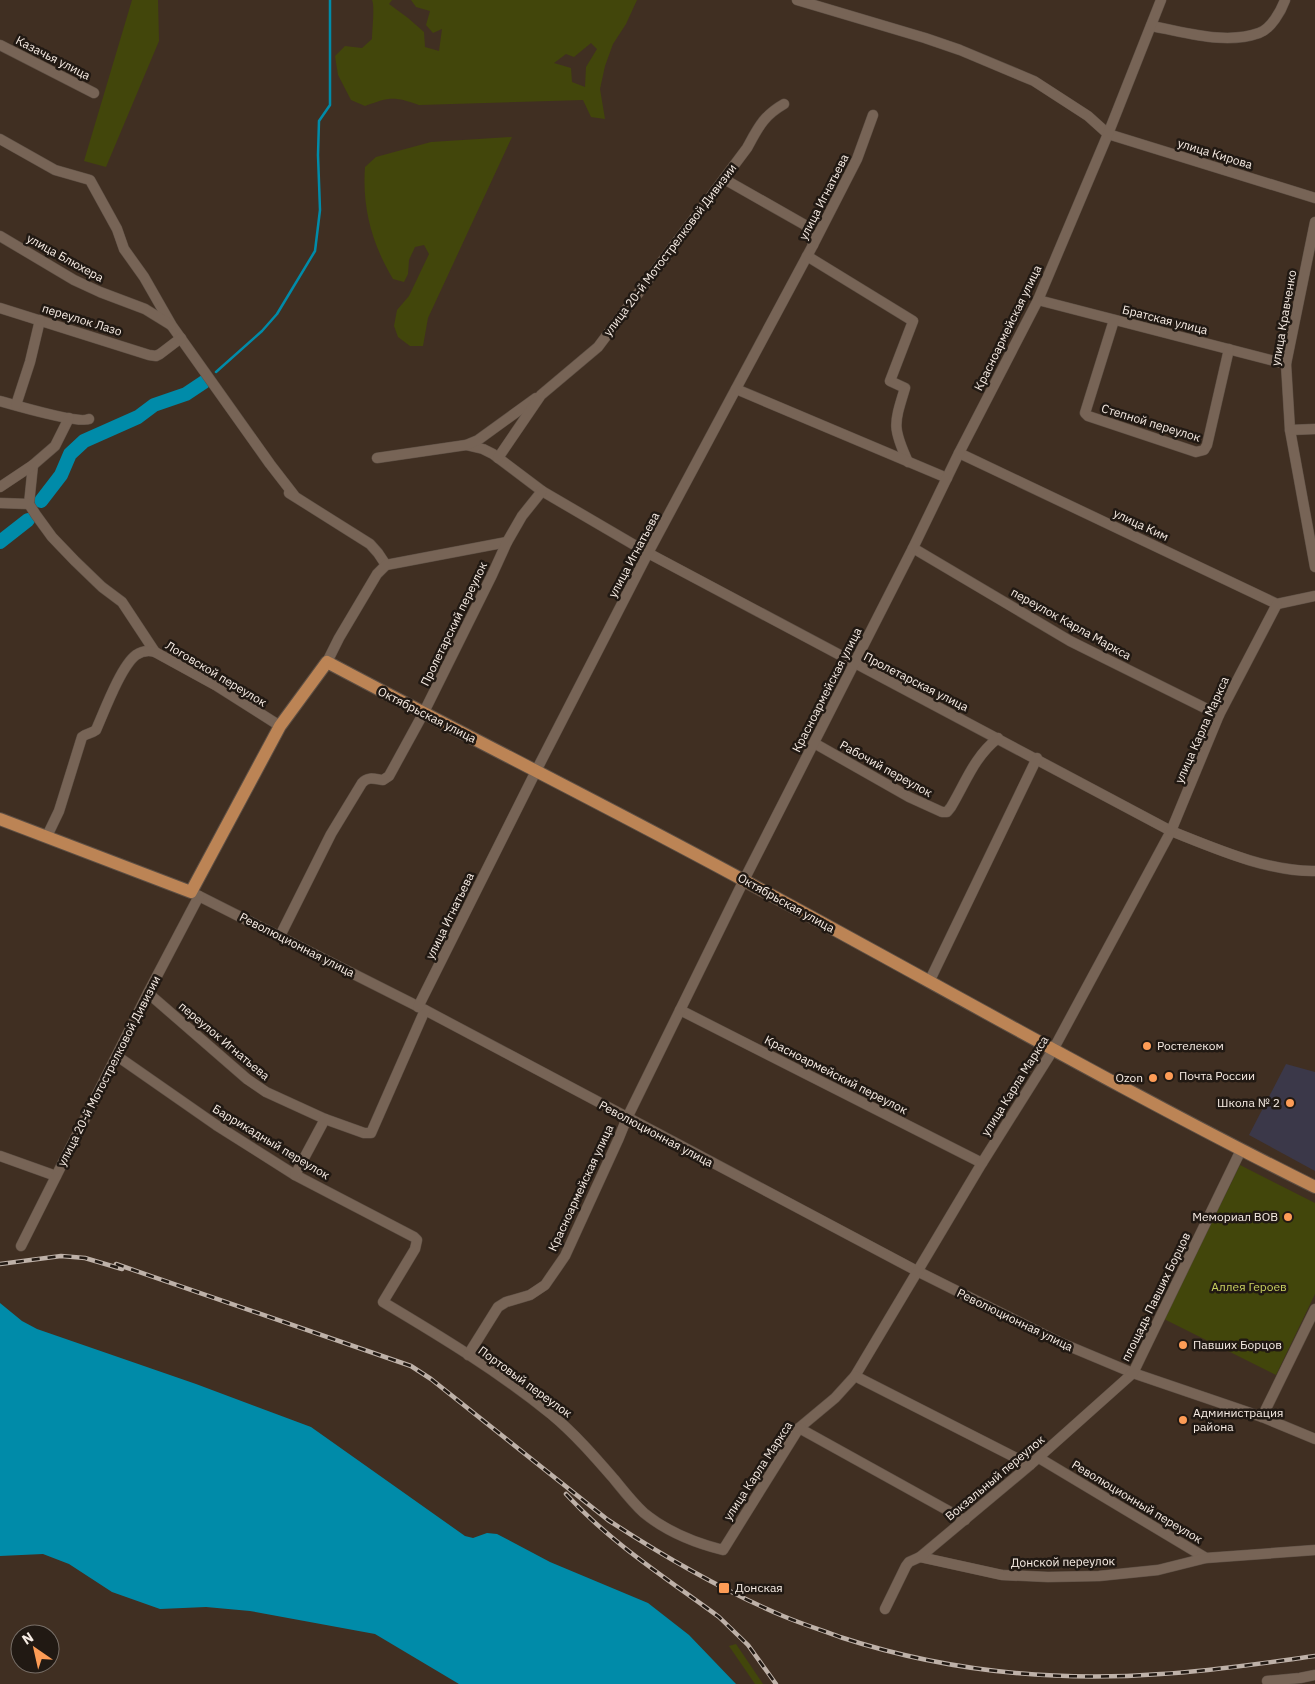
<svg xmlns="http://www.w3.org/2000/svg" width="1315" height="1684" font-family="'IBM Plex Sans',sans-serif">
<style>
.education{fill:#3b3849}
.green{fill:#42460b;fill-rule:evenodd}
.water{fill:#008ba9}
.lines{fill:none;stroke-linecap:round;stroke-linejoin:round}
.stream{stroke:#008ba9;stroke-width:2.5}
.river{stroke:#008ba9;stroke-width:14}
.minor-casing{stroke:#5d4f44;stroke-width:11}
.major-casing{stroke:#5d4f44;stroke-width:14}
.minor{stroke:#776456;stroke-width:10}
.major{stroke:#bc8455;stroke-width:12}
.rail-casing{stroke:#beb1a8;stroke-width:4.5}
.rail{stroke:#211913;stroke-width:2.5;stroke-dasharray:8;stroke-linecap:butt}
.poi-dot{fill:#fd9c56;stroke:#211913;stroke-width:2}
.labels{text-anchor:middle;stroke-width:5;stroke-linejoin:round;paint-order:stroke}
.street-label{font-size:12px;fill:#f8ede5;stroke:#211913}
.poi-label{font-size:12px;fill:#f8ede5;stroke:#211913;text-anchor:start}
.park-label{font-size:12px;fill:#c9d160;stroke:#211913}
</style>
<rect width="100%" height="100%" fill="#402f22"/>
<polygon class="education" points="1286,1064 1315,1072 1315,1171 1249,1135"/>
<g class="green">
<polygon points="132,0 158,0 159,41 106,167 84,161"/>
<path d="M 372,0 L 392,0 L 389,4 L 408,18 L 424,32 L 425,47 L 439,51 L 442,29 L 433,33 L 426,25 L 430,11 L 416,7 L 411,0 L 637,0 L 626,24 L 613,44 L 605,66 L 600,89 L 605,119 L 591,117 L 583,100 L 419,105 C 394,96 389,97 365,106 L 351,100 L 338,75 L 335,56 L 345,46 L 362,48 L 372,39 C 372,30 375,6 372,0 ZM 591,43 L 597,49 L 586,67 L 585,87 L 572,82 L 571,68 L 554,63 L 566,54 L 574,57 Z"/>
<path d="M 512,137 L 428,318 L 423,346 L 410,346 L 398,337 L 394,326 L 397,310 L 409,296 L 429,254 L 424,245 L 415,247 L 409,260 L 408,274 L 404,282 L 393,279 C 372,244 362,208 365,167 L 376,157 L 431,142 Z"/>
<polygon points="1240,1165 1315,1203 1315,1294 1276,1375 1164,1319"/>
<polygon points="736,1644 763,1684 755,1684 729,1646"/>
</g>
<polygon class="water" points="0,1303 22,1321 37,1329 196,1384 311,1427 465,1536 473,1538 487,1533 497,1534 550,1562 648,1603 689,1635 736,1684 459,1684 375,1634 250,1611 206,1607 160,1609 112,1592 69,1564 43,1554 0,1556"/>
<g class="lines">
<polyline class="stream" points="216,372 262,331 277,314 315,251 320,210 318,155 319,121 330,105 330,0"/>
<g class="river">
<polyline points="41,501 61,475 70,454 84,441 138,417 154,405 186,394 204,382"/>
<polyline points="0,542 28,520"/>
</g>
<g class="minor-casing">
<g id="minor">
<polyline points="797,0 925,38 960,50 1034,81 1088,116 1108,134 1315,198"/>
<path d="M 1151,26 C 1186,32 1225,45 1259,33 C 1271,29 1281,11 1285,0"/>
<polyline points="0,45 94,93"/>
<polyline points="0,139 55,170 90,180 117,229 124,249 144,277 172,326 270,464 294,495"/>
<polyline points="724,179 805,225 811,235 813,245"/>
<polyline points="1315,222 1286,364 1290,430 1315,567"/>
<polyline points="0,236 74,280 100,292 145,309 171,325"/>
<path d="M 807,256 L 913,321 L 890,381 L 905,388 C 894,424 892,427 908,462"/>
<polyline points="1038,300 1286,364"/>
<polyline points="0,308 149,355 156,356 160,354 181,338"/>
<polyline points="1114,320 1085,413 1088,416 1196,452 1204,450 1207,445 1229,349"/>
<polyline points="736,389 947,478"/>
<path d="M 0,401 C 14,405 79,424 89,419"/>
<polyline points="16,405 30,362 40,320"/>
<polyline points="1290,430 1315,429"/>
<path d="M 466,445 L 483,449 L 493,454 L 542,491 L 648,553 L 1171,831 C 1214,848 1268,872 1315,871"/>
<polyline points="959,453 1277,604 1315,596"/>
<polyline points="377,458 466,445 478,440 536,398"/>
<path d="M 498,458 L 541,395 L 598,347 L 747,148 C 758,128 763,116 784,104"/>
<polyline points="33,465 29,504 36,515 52,537 75,561 102,587 122,602 155,652"/>
<polyline points="0,487 33,465 55,446 69,418"/>
<polyline points="289,493 370,544 378,553 386,565"/>
<polyline points="0,503 29,504"/>
<polyline points="913,548 1070,641 1219,715"/>
<polyline points="327,662 339,638 377,574 386,565 507,542"/>
<path d="M 814,743 L 909,797 L 942,812 L 947,812 L 951,807 C 966,782 974,757 998,738"/>
<path d="M 47,836 L 59,811 L 82,737 C 86,733 91,734 96,730 C 104,712 121,666 136,655 C 142,651 148,650 155,652 L 217,686 L 280,726"/>
<polyline points="191,892 425,1010 917,1271 1059,1342 1133,1373 1262,1417 1315,1439"/>
<path d="M 280,936 L 331,834 L 362,783 C 368,776 375,779 383,780 L 389,776 L 423,714 L 492,575 L 507,542 L 522,516 L 542,491"/>
<polyline points="929,982 1037,758"/>
<polyline points="148,993 247,1079 266,1092 325,1119 364,1133 371,1133 425,1010"/>
<polyline points="418,1007 536,771 648,553 813,245 857,159 873,115"/>
<polyline points="680,1010 982,1163"/>
<path d="M 117,1056 L 216,1125 L 295,1175 L 414,1237 L 417,1240 L 415,1249 L 383,1302 C 440,1336 498,1371 551,1414 C 574,1433 594,1456 614,1479 C 623,1490 633,1503 644,1513 C 666,1531 695,1543 723,1550 L 799,1428 L 835,1398 L 855,1376 L 982,1163 L 1053,1050 L 1171,831 L 1219,715 L 1277,604"/>
<polyline points="0,1156 56,1176"/>
<polyline points="295,1175 325,1119"/>
<polyline points="21,1246 148,993 199,896"/>
<polyline points="468,1355 498,1307 506,1302 530,1295 545,1285 565,1256 618,1140 627,1118 744,880 913,548 959,453 1038,300 1108,134 1161,0"/>
<polyline points="855,1376 1030,1465"/>
<polyline points="1262,1417 1315,1309"/>
<polyline points="799,1428 965,1520"/>
<polyline points="1039,1458 1206,1558 1315,1550"/>
<polyline points="920,1557 1002,1575 1048,1577 1099,1576 1158,1570 1206,1558"/>
<polyline points="885,1609 906,1566 909,1562 920,1557 1030,1465 1133,1373 1241,1150"/>
<polyline points="1267,1681 1300,1678 1315,1675"/>
</g>
</g>
<g class="major-casing">
<path id="major" d="M 0,819 L 191,892 L 280,726 L 327,662 C 466,736 607,806 745,881 C 935,983 1122,1091 1315,1187"/>
</g>
<use href="#minor" class="minor"/>
<use href="#major" class="major"/>
<g class="rail-casing">
<g id="rail">
<polyline points="0,1264 61,1256 85,1258 122,1269"/>
<path d="M 116,1264 L 411,1366 L 431,1379 L 608,1520 C 663,1556 722,1590 783,1616 C 802,1624 821,1630 840,1637 C 944,1671 1052,1682 1161,1674 C 1212,1671 1264,1663 1315,1656"/>
<path d="M 566,1494 C 611,1543 666,1578 719,1617 L 748,1645 L 776,1684"/>
</g>
</g>
<use href="#rail" class="rail"/>
</g>
<g class="poi-dot">
<circle cx="1147" cy="1046" r="5"/>
<circle cx="1169" cy="1076" r="5"/>
<circle cx="1153" cy="1078" r="5"/>
<circle cx="1290" cy="1103" r="5"/>
<circle cx="1288" cy="1217" r="5"/>
<circle cx="1183" cy="1345" r="5"/>
<circle cx="1183" cy="1420" r="5"/>
<rect x="718" y="1582" width="12" height="12" rx="2.5"/>
</g>
<g class="labels">
<g class="street-label">
<text transform="translate(53 58) rotate(27)" y="4">Казачья улица</text>
<text transform="translate(1215 154) rotate(17)" y="4">улица Кирова</text>
<text transform="translate(824 197) rotate(-63)" y="4">улица Игнатьева</text>
<text transform="translate(670 250) rotate(-53)" y="4">улица 20-й Мотострелковой Дивизии</text>
<text transform="translate(65 258) rotate(29)" y="4">улица Блюхера</text>
<text transform="translate(1284 318) rotate(-80)" y="4">улица Кравченко</text>
<text transform="translate(82 320) rotate(17)" y="4">переулок Лазо</text>
<text transform="translate(1165 320) rotate(14)" y="4">Братская улица</text>
<text transform="translate(1008 328) rotate(-64)" y="4">Красноармейская улица</text>
<text transform="translate(1151 423) rotate(17)" y="4">Степной переулок</text>
<text transform="translate(1141 525) rotate(25)" y="4">улица Ким</text>
<text transform="translate(634 555) rotate(-62)" y="4">улица Игнатьева</text>
<text transform="translate(454 624) rotate(-64)" y="4">Пролетарский переулок</text>
<text transform="translate(1071 624) rotate(29)" y="4">переулок Карла Маркса</text>
<text transform="translate(216 674) rotate(31)" y="4">Логовской переулок</text>
<text transform="translate(916 682) rotate(27)" y="4">Пролетарская улица</text>
<text transform="translate(827 690) rotate(-63)" y="4">Красноармейская улица</text>
<text transform="translate(427 715) rotate(27)" y="4">Октябрьская улица</text>
<text transform="translate(1202 730) rotate(-66)" y="4">улица Карла Маркса</text>
<text transform="translate(886 769) rotate(29)" y="4">Рабочий переулок</text>
<text transform="translate(786 903) rotate(29)" y="4">Октябрьская улица</text>
<text transform="translate(450 916) rotate(-64)" y="4">улица Игнатьева</text>
<text transform="translate(297 945) rotate(27)" y="4">Революционная улица</text>
<text transform="translate(224 1041) rotate(40)" y="4">переулок Игнатьева</text>
<text transform="translate(109 1071) rotate(-63)" y="4">улица 20-й Мотострелковой Дивизии</text>
<text transform="translate(836 1075) rotate(27)" y="4">Красноармейский переулок</text>
<text transform="translate(1015 1086) rotate(-58)" y="4">улица Карла Маркса</text>
<text transform="translate(656 1134) rotate(28)" y="4">Революционная улица</text>
<text transform="translate(271 1142) rotate(31)" y="4">Баррикадный переулок</text>
<text transform="translate(581 1188) rotate(-65)" y="4">Красноармейская улица</text>
<text transform="translate(1156 1297) rotate(-64)" y="4">площадь Павших Борцов</text>
<text transform="translate(1015 1320) rotate(26)" y="4">Революционная улица</text>
<text transform="translate(525 1382) rotate(36)" y="4">Портовый переулок</text>
<text transform="translate(758 1471) rotate(-57)" y="4">улица Карла Маркса</text>
<text transform="translate(995 1478) rotate(-40)" y="4">Вокзальный переулок</text>
<text transform="translate(1137 1502) rotate(31)" y="4">Революционный переулок</text>
<text transform="translate(1063 1562) rotate(-1)" y="4">Донской переулок</text>
</g>
<g class="poi-label">
<text x="1157" y="1050">Ростелеком</text>
<text x="1179" y="1080">Почта России</text>
<text x="1143" y="1082" text-anchor="end">Ozon</text>
<text x="1280" y="1107" text-anchor="end">Школа № 2</text>
<text x="1278" y="1221" text-anchor="end">Мемориал ВОВ</text>
<text x="1193" y="1349">Павших Борцов</text>
<text x="1193" y="1417">Администрация<tspan x="1193" dy="14">района</tspan></text>
<text x="735" y="1592">Донская</text>
</g>
<g class="park-label">
<text x="1249" y="1291">Аллея Героев</text>
</g>
</g>
<g transform="translate(35 1649) rotate(326)"><circle r="24" fill="#211913" stroke="#776e67"/>
<path d="M0-4L9 19L0 12L-9 19Z" fill="#fd9c56"/>
<text y="-8" font-size="14" font-weight="bold" text-anchor="middle" fill="#f8ede5">N</text>
</g>
</svg>
